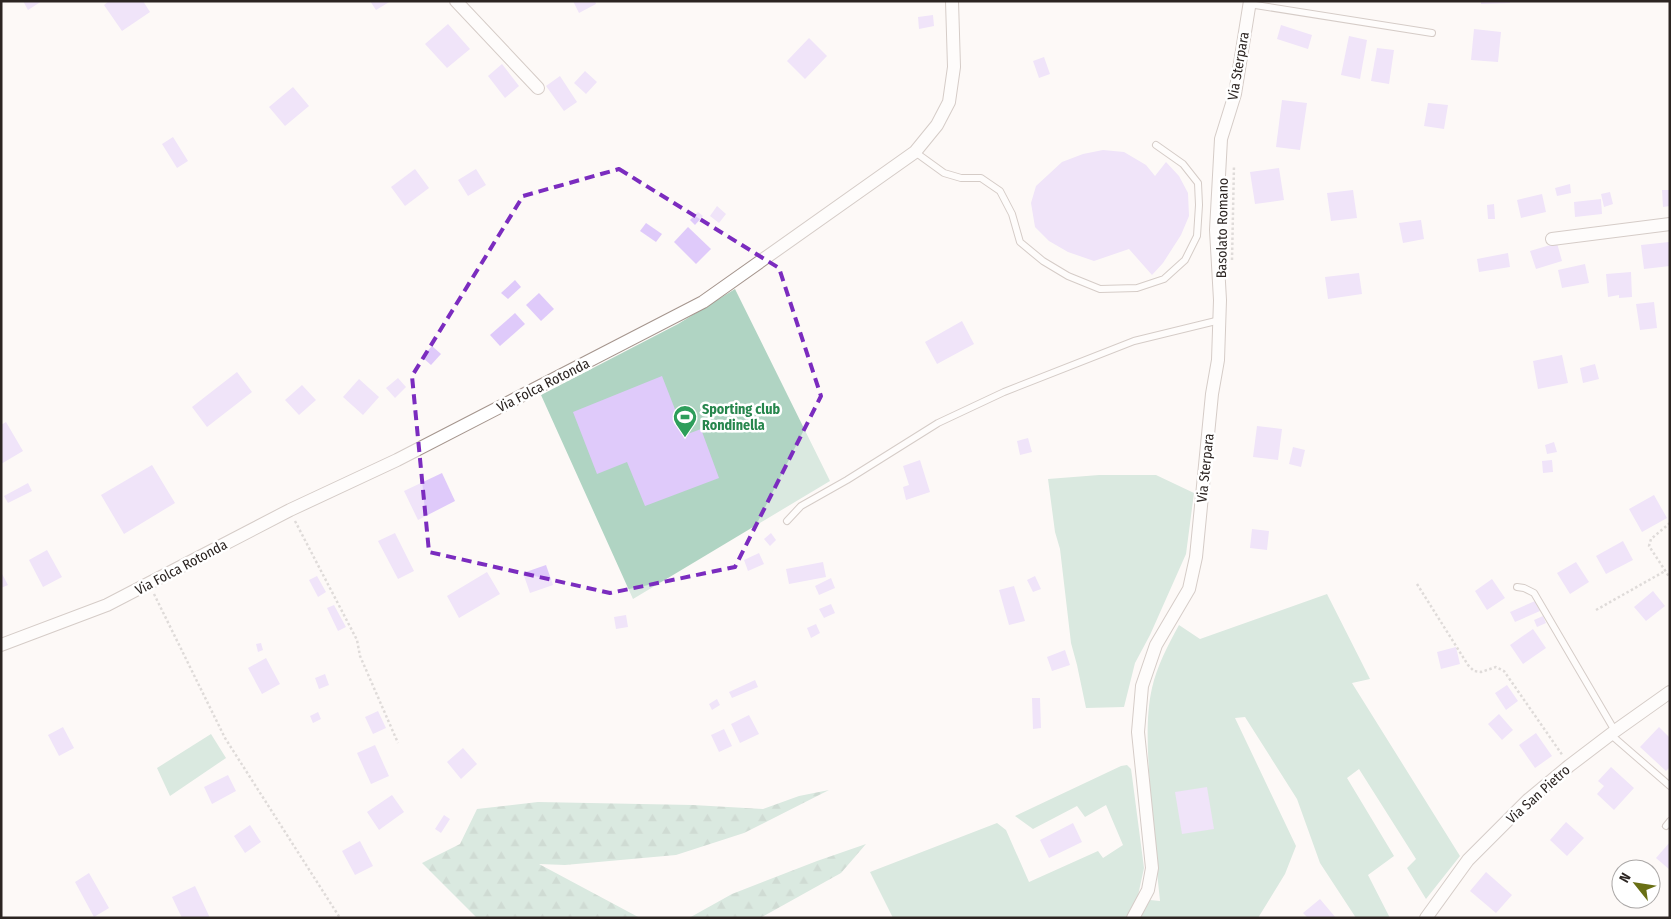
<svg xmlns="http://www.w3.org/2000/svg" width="1671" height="919" font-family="'Fira Sans Condensed',sans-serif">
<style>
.green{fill:#b0d4c3}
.forest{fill:url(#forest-firs)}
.building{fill:#dfcafa}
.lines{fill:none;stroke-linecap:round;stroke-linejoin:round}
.service-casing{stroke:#a5958d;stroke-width:8}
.minor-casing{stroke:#a5958d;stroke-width:14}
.path{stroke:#bbb6b4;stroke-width:2.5;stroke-dasharray:2.5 2.5;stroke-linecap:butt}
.service{stroke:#fff;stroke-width:6}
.minor{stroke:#fff;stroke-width:12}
.marked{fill:none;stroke:#7b2cbf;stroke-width:4;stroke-dasharray:10 6;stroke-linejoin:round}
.labels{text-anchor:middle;stroke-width:5;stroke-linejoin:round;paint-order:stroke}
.street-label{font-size:14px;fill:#2c2522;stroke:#fff}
.leisure-label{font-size:14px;font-weight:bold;fill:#27864d;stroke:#fff;text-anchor:start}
</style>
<defs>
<pattern id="forest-firs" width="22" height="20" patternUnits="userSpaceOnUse" patternTransform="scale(1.25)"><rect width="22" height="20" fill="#b0d4c3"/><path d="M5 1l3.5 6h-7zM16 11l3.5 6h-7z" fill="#98b6a7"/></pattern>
</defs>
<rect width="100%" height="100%" fill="#fdf9f7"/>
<g class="green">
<polygon points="735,289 830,481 633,599 541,395 678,324"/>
<polygon points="1099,475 1156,475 1194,493 1186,554 1150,635 1135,663 1124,707 1086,708 1077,665 1071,643 1060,549 1055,532 1048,479"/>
<path d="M 1327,594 L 1370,679 L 1352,683 L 1460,856 L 1426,899 L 1407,868 L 1416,859 L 1359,769 L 1347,778 L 1394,856 L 1368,875 L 1390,918 L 1356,918 L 1320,863 L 1297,799 L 1245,717 L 1235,718 L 1296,846 L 1285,874 L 1258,918 L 1139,918 L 1150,900 L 1160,901 C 1156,863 1152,825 1150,787 C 1148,757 1145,718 1152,688 C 1157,666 1168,645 1179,625 L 1200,639 Z"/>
<polygon points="211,734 226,758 170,796 157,768"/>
<polygon points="1127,765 1131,769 1132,776 1144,868 1137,900 1125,918 893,918 870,872 997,823 1006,830 1029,882 1098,851 1103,858 1123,845 1106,805 1085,817 1077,806 1033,829 1015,816 1121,766"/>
</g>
<g class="forest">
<polygon points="829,790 744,833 676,855 565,865 539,864 640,918 477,918 422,863 460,844 477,809 538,802 693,805 763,809 799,796"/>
<polygon points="866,844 841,873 760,918 689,918 732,894 817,861"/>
</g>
<g class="building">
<polygon points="23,1 42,1 28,10"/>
<polygon points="109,1 143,1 150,12 122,31 104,5"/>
<polygon points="370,1 391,1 376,10"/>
<polygon points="573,1 595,1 596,4 579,13"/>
<polygon points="1481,1 1510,1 1510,3 1481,4"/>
<polygon points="933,15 934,26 919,29 918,17"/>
<polygon points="448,24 470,49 447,68 425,44"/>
<polygon points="1281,25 1312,35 1308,49 1277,39"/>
<polygon points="1474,29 1501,32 1498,62 1471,60"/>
<polygon points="1349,36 1367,40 1360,79 1341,75"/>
<polygon points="809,38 827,56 805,79 787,61"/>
<polygon points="1377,48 1394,50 1389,84 1371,81"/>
<polygon points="1044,57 1050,74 1039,78 1033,61"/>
<polygon points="502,64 519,86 505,98 488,76"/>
<polygon points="585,71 597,82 586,94 574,83"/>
<polygon points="560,76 577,102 564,111 546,86"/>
<polygon points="293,87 309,106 285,126 269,107"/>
<polygon points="1282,100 1307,103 1300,150 1276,147"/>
<polygon points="1428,103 1448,105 1444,129 1424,126"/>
<polygon points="173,137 188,161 177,168 162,144"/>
<polygon points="1103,150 1124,152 1146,165 1155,176 1166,162 1179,176 1188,193 1189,216 1181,235 1163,263 1152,275 1129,249 1094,261 1068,252 1049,241 1035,227 1031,203 1036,186 1062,162 1083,154"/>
<polygon points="1279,168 1284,200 1255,204 1250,172"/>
<polygon points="415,169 429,188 405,206 391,187"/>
<polygon points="476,169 486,185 468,196 458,180"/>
<polygon points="1570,184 1571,193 1557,196 1555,188"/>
<polygon points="1353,190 1357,218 1331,221 1327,193"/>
<polygon points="1662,190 1670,190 1670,206 1663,207"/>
<polygon points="1610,192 1613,204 1604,207 1601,194"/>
<polygon points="1542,194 1546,212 1521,218 1517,200"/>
<polygon points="1601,199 1602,214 1575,217 1574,202"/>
<polygon points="1494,204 1495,219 1488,219 1487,205"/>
<polygon points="717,206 726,214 719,223 710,216"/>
<polygon points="698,212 703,216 695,225 690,220"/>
<polygon points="1421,220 1424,239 1403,243 1399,223"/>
<polygon points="646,223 662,234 656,242 640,231"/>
<polygon points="688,227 711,249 696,264 674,242"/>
<polygon points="1669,242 1670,266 1644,269 1641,245"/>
<polygon points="1557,243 1562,261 1536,269 1530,251"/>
<polygon points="1508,253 1510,267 1479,272 1477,259"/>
<polygon points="1585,264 1589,283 1562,288 1558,270"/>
<polygon points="1631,272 1632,297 1619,298 1619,295 1608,297 1606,274"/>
<polygon points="1359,273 1362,294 1328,299 1325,277"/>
<polygon points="515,280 521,287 508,299 501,293"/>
<polygon points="539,293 554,309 541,321 526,305"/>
<polygon points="1654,302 1657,328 1640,330 1636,304"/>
<polygon points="515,313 525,324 500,346 490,335"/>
<polygon points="962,321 974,344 937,364 925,342"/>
<polygon points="432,346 441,354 431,365 422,357"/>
<polygon points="1562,355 1568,383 1538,389 1533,361"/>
<polygon points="1595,364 1599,379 1583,383 1580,368"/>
<polygon points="237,372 252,392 207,427 192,407"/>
<polygon points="662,376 685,435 701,429 719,478 645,506 627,462 597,474 573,412"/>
<polygon points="398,378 406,387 395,398 386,388"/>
<polygon points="359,379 379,397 363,415 343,397"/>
<polygon points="302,385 316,400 299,415 285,400"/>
<polygon points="6,422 23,451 1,464 1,425"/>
<polygon points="1257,426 1282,429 1278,460 1253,457"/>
<polygon points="1028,438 1032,452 1020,455 1017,441"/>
<polygon points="1554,442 1557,452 1547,454 1545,445"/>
<polygon points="1293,447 1305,450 1301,467 1289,464"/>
<polygon points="920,460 930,492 906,500 903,487 909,485 903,466"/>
<polygon points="1552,460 1553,472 1543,473 1542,461"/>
<polygon points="152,465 175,503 124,534 101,495"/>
<polygon points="442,473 455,501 418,520 404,491"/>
<polygon points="28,483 32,491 8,503 4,496"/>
<polygon points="1654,495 1667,518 1642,532 1629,509"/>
<polygon points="1252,529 1269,531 1267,550 1250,548"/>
<polygon points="395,533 414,571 398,579 378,541"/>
<polygon points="771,533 776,540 770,546 764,539"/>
<polygon points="1623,541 1633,560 1606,574 1596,556"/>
<polygon points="47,550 62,577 43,587 29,560"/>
<polygon points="759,553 764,564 748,571 744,560"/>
<polygon points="823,562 826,577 789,584 786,569"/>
<polygon points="1576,562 1589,582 1570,594 1557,573"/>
<polygon points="546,565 553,585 530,593 523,573"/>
<polygon points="1,572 8,585 1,588"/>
<polygon points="487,572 500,594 459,618 447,596"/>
<polygon points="317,576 326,592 318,597 309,580"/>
<polygon points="1035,576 1041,589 1033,592 1027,580"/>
<polygon points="831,578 835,588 819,595 815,586"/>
<polygon points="1492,579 1505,598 1487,610 1475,591"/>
<polygon points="1014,586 1025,621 1009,625 999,590"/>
<polygon points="1653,591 1665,606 1646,621 1634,607"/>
<polygon points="1535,601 1540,611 1515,622 1510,612"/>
<polygon points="831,604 835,613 824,618 819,609"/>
<polygon points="334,605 346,627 338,631 327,608"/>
<polygon points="626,615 628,627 616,629 614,617"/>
<polygon points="1543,616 1546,623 1537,627 1534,620"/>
<polygon points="816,624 820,633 811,638 807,628"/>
<polygon points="1533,629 1546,648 1523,664 1510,645"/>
<polygon points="261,643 263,650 258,652 256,644"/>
<polygon points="1456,647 1460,664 1441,669 1437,652"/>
<polygon points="1065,650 1070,665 1052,671 1047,657"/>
<polygon points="266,658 280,684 262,694 248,668"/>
<polygon points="325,674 329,685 319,689 315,678"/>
<polygon points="755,680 758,687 732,698 729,692"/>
<polygon points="1507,685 1518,701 1506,710 1495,693"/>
<polygon points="1032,698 1040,698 1041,728 1033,729"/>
<polygon points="717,699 720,705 712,710 709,704"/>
<polygon points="378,711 386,728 373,734 365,717"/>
<polygon points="318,712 321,719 313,723 310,716"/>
<polygon points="1499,714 1513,730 1502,740 1488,724"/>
<polygon points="749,715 759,734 740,743 731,724"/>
<polygon points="63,727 74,748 59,756 48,735"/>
<polygon points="1659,727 1670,738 1670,767 1666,771 1640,747"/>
<polygon points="724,729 732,746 719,752 711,735"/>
<polygon points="1536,733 1552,756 1535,768 1519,745"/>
<polygon points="375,745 389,776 371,784 357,753"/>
<polygon points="463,748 477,764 461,779 447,762"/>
<polygon points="1611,767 1634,788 1614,810 1597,794 1604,786 1598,781"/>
<polygon points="228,775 236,791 212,804 204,787"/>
<polygon points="1207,787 1214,829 1182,834 1175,792"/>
<polygon points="392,795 404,812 379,830 367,812"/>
<polygon points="444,815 450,819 441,833 435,829"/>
<polygon points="1566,822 1584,838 1567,856 1550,840"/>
<polygon points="1073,823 1082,842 1049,858 1040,840"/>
<polygon points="250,825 261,842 245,853 234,836"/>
<polygon points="360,841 373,866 355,875 342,851"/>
<polygon points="1670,842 1670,870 1656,858"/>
<polygon points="1486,872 1512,895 1496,913 1470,891"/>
<polygon points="89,873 109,908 94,917 75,882"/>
<polygon points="195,886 210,918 182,918 172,897"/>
<polygon points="1320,899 1336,918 1308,918 1303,913"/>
</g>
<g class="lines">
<g class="service-casing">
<g id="service">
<polyline points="1249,4 1432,33"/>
<polyline points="915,152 944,173 961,178 981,178 1000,191 1012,214 1020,242 1043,261 1068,276 1100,289 1137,288 1164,279 1185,260 1197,236 1199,205 1198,183 1183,164 1156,145"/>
<polyline points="787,521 801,506 847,480 938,423 1004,392 1134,341 1220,320"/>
<polyline points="1517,587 1524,588 1534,593 1615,731"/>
<polyline points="1610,734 1670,786"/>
<polyline points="1666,826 1670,821"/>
</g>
</g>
<g class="minor-casing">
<g id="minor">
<polyline points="456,1 538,88"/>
<polyline points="1552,239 1670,224"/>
<polyline points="1,645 107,605 290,510 397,460 703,302 915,152 937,125 949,102 954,67 952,1"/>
<polyline points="1133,918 1148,890 1152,868 1138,732 1142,686 1156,645 1189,589 1196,557 1212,394 1218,360 1220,300 1216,230 1221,139 1235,94 1250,1"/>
<polyline points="1426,918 1468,860 1528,800 1569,766 1615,731 1670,692"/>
</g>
</g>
<g class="path">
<polyline points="1232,260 1234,165"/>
<polyline points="295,521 357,640 360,656 398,743"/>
<polyline points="1670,523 1651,539 1649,546 1670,578"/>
<polyline points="1417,584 1468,665 1474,671 1481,672 1496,667 1504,671 1563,756"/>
<polyline points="154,594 225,738 340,918"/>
<polyline points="1596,610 1665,571"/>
</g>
<use href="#service" class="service"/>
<use href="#minor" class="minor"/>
</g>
<path d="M0 0H1671V919H0ZM 619,169 L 779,268 L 821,396 L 735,567 L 610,593 L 429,552 L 412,376 L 523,196 Z" fill="#fdf9f7" fill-opacity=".55" fill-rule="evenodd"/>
<path class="marked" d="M 619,169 L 779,268 L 821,396 L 735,567 L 610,593 L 429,552 L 412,376 L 523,196 Z"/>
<defs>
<g id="stadium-pin" transform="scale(1.25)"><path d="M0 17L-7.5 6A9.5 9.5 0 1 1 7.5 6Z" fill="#2e9e5b" stroke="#fff"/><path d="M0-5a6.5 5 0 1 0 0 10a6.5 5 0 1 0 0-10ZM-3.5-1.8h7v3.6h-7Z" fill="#fff"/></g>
</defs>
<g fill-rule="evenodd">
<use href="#stadium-pin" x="685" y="417"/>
</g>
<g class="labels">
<g class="street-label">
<text transform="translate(1238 66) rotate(-80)" y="5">Via Sterpara</text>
<text transform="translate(1222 228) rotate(-89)" y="5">Basolato Romano</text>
<text transform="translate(543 385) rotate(-27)" y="5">Via Folca Rotonda</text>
<text transform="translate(1205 468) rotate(-84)" y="5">Via Sterpara</text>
<text transform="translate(181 567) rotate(-28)" y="5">Via Folca Rotonda</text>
<text transform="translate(1538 794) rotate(-42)" y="5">Via San Pietro</text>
</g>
<g class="leisure-label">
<text x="702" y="414">Sporting club<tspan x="702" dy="16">Rondinella</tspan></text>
</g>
</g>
<rect width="1671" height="919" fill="none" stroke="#2c2522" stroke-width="5"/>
<g transform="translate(1636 884) rotate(300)"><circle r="24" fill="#ffffff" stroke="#aba8a7"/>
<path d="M0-4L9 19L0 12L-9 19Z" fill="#696f14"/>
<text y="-8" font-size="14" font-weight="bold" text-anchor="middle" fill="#2c2522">N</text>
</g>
</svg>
